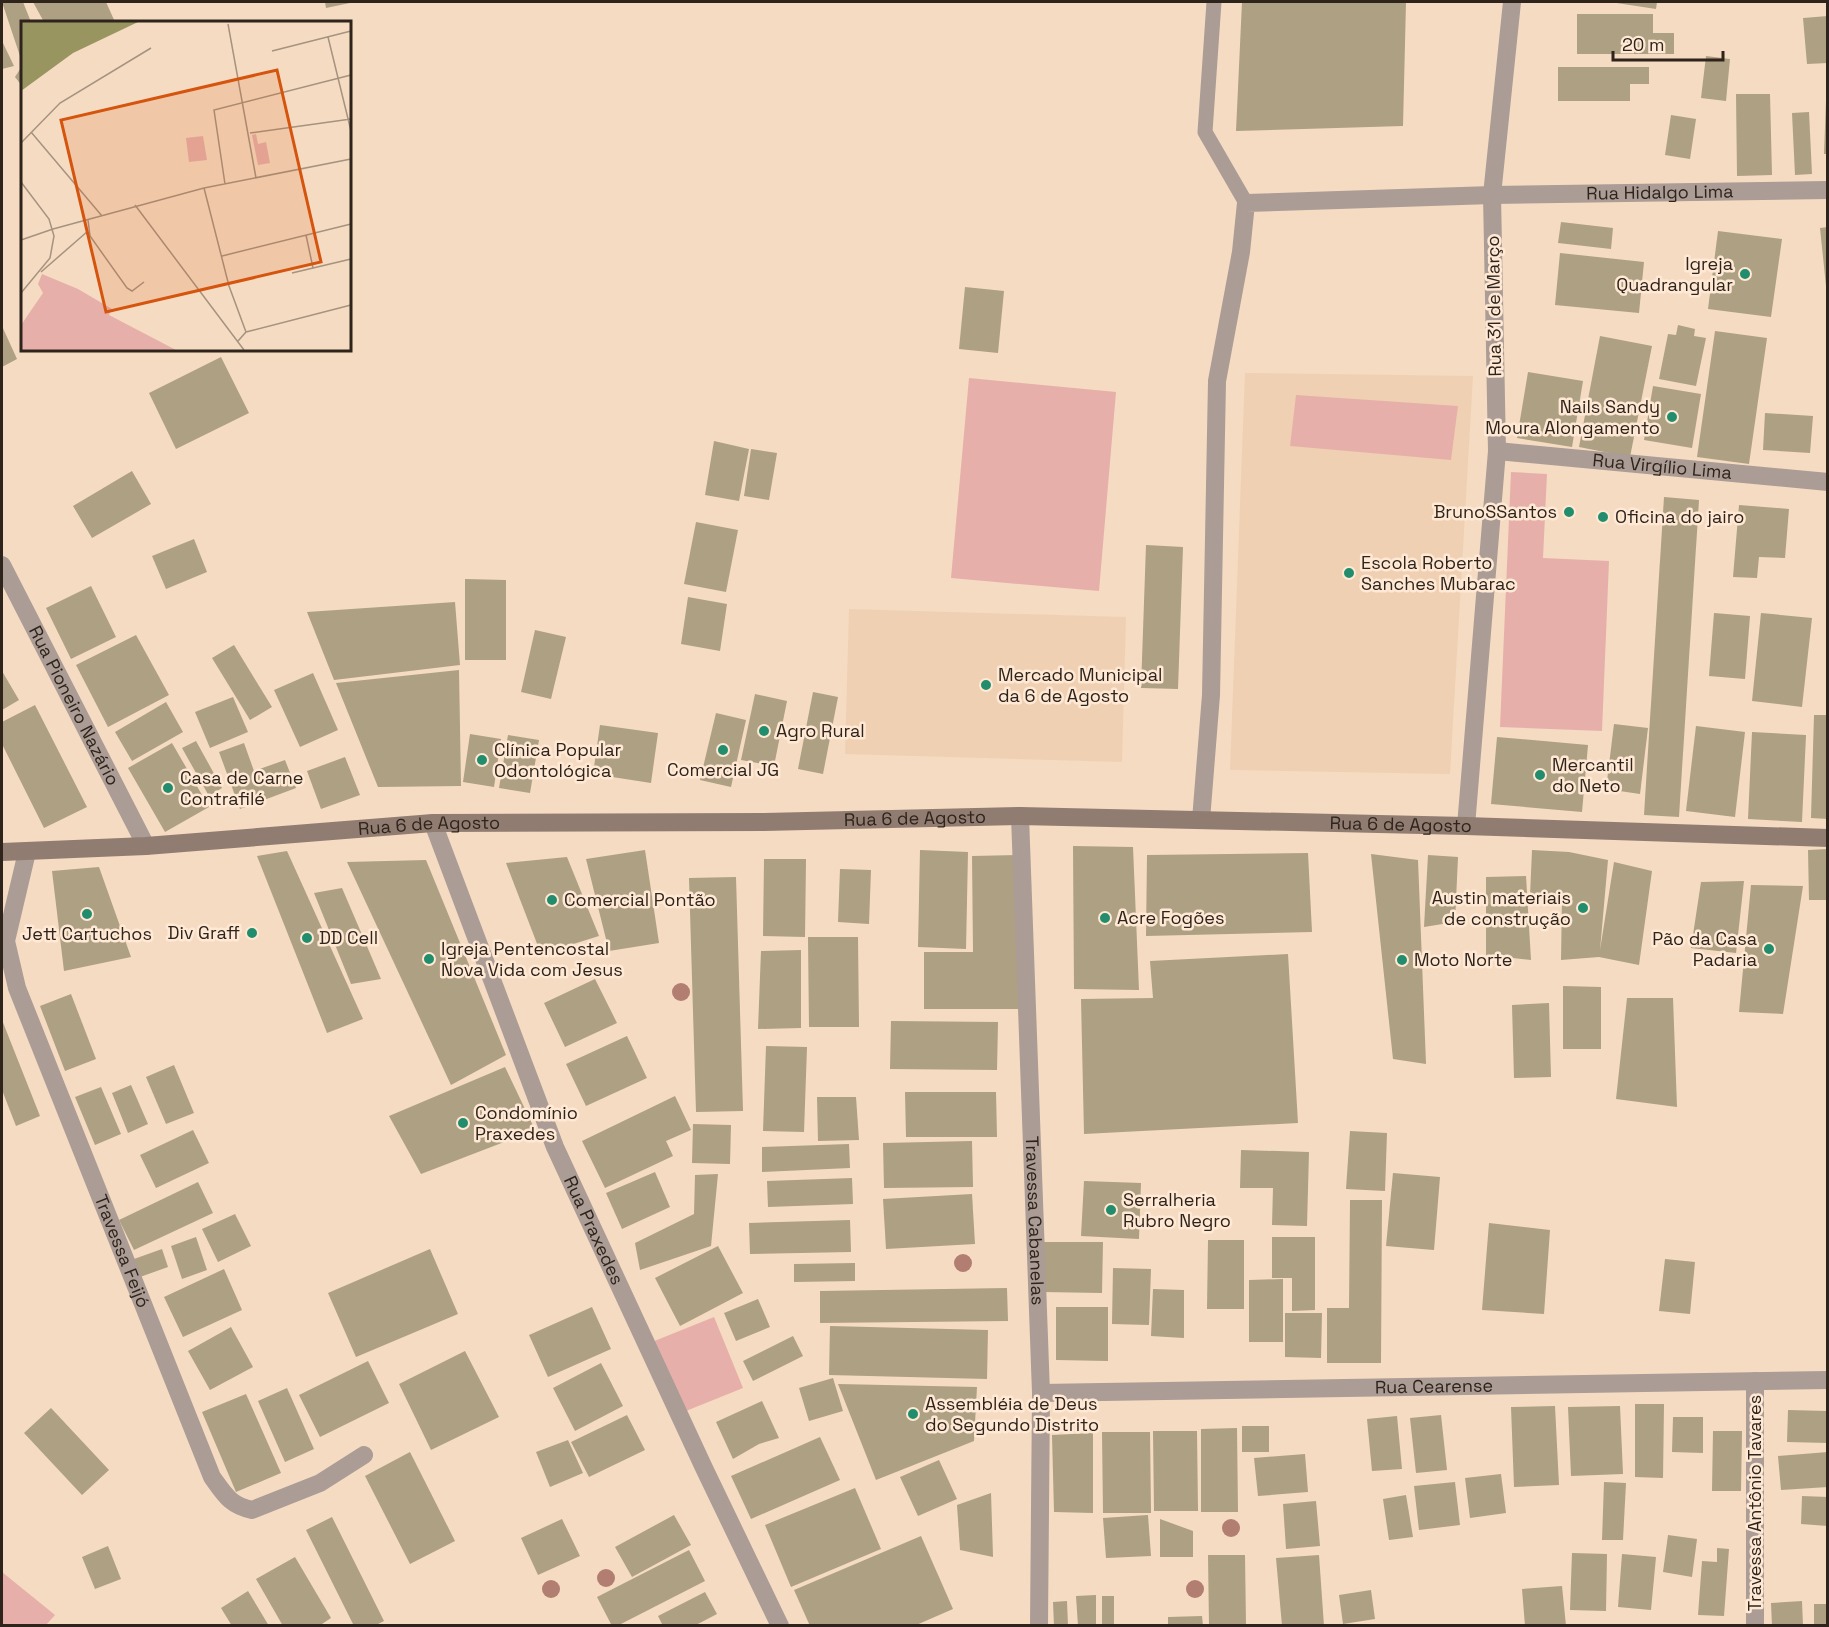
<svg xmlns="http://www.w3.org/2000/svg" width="1829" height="1627" font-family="'Space Grotesk',sans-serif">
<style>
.built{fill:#f0d0b2}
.green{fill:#e7afaa}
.building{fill:#aea083}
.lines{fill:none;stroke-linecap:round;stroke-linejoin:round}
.lane{stroke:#ab9c96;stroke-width:15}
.street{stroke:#ab9c96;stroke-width:18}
.secondary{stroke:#917c72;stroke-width:18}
.tree{fill:#b27e71}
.poi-dot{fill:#218d6c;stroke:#ffe9d5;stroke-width:2}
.labels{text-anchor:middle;stroke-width:5;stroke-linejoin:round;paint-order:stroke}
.street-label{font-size:18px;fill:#2e241b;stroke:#ffe9d5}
.poi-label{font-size:18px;fill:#2e241b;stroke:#ffe9d5;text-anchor:start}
.inset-road{fill:none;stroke:#a5927f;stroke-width:1.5}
.view{fill:#d5540e;fill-opacity:0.15;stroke:#d5540e;stroke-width:3}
.inset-edge{fill:none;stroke:#2e241b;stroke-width:3}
</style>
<rect width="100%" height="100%" fill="#f5dbc2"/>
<g class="built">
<polygon points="1245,373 1473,376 1450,774 1230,770"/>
<polygon points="849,609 1126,617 1122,762 845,754"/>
</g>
<g class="green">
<polygon points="969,378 1116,392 1099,591 951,578"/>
<polygon points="1296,395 1458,406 1451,460 1290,446"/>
<polygon points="1511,472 1547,474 1543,558 1609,561 1602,731 1500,727"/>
<polygon points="714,1317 743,1388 681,1413 652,1342"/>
<polygon points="2,1572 55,1615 46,1625 2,1625"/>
</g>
<g class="building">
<polygon points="2,2 23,2 31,22 22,22 22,62"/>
<polygon points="33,2 106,2 115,22 44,22"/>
<polygon points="325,2 350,2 350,3 326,8"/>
<polygon points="1242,2 1406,2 1403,126 1236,131"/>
<polygon points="1610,2 1657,2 1656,9"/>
<polygon points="1577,14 1653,14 1653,33 1674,33 1674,54 1577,54"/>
<polygon points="1828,16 1828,63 1807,64 1803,18"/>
<polygon points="2,41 14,66 2,69"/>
<polygon points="1706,56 1730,59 1726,101 1701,98"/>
<polygon points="22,66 22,86 15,77"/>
<polygon points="1558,67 1649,67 1649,84 1630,84 1630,101 1558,101"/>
<polygon points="1736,94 1770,94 1772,175 1737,176"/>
<polygon points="1826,101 1828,101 1828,154 1824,154"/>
<polygon points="1809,112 1812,174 1795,175 1792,113"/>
<polygon points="1671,115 1696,119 1690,159 1665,155"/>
<polygon points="1561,222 1613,228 1611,249 1558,243"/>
<polygon points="1828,227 1828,286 1826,286 1820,228"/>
<polygon points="1718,231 1782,239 1771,317 1708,309"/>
<polygon points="1560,253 1644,262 1639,313 1555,305"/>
<polygon points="965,287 1004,291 998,353 959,349"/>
<polygon points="1678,325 1695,329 1694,336 1706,338 1696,386 1659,379 1668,334 1676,335"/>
<polygon points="2,326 17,359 2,367"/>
<polygon points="1715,331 1767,338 1749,464 1697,457"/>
<polygon points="1600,336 1652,346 1630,457 1579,447"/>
<polygon points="221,357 249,413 176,449 149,393"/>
<polygon points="1528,372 1583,381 1572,447 1517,438"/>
<polygon points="1653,386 1701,394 1692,448 1644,440"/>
<polygon points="1765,413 1813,416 1810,453 1763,450"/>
<polygon points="714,441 749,449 739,501 705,495"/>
<polygon points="751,449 777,453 769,500 744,496"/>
<polygon points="132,471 151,504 92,538 73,506"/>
<polygon points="1664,497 1699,500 1679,817 1644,815"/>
<polygon points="1739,505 1789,509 1785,558 1759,557 1757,578 1733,577"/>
<polygon points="696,522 738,530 726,592 684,584"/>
<polygon points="194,539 207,572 166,589 152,556"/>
<polygon points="1146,545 1183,547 1178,689 1141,688"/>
<polygon points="465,579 506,580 506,660 465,660"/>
<polygon points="91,586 116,637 71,659 46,608"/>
<polygon points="688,597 727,604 720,651 681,644"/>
<polygon points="455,602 460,665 334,680 307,612"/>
<polygon points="1714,613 1750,616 1745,679 1709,676"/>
<polygon points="1761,613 1812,618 1802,707 1752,701"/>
<polygon points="535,630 566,637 551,699 521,692"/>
<polygon points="136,635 169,695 108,727 76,665"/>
<polygon points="234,645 272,707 250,720 212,658"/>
<polygon points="459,670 461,786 378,787 336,683"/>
<polygon points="2,671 19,700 2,710"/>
<polygon points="313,673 338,730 300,747 274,690"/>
<polygon points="813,692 838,697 823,774 798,769"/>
<polygon points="755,694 787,701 774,766 741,760"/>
<polygon points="233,697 248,732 210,748 195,712"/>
<polygon points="166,702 183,732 132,761 115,732"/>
<polygon points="35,705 87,807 44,828 2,744 2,722"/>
<polygon points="716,713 746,720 731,787 700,780"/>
<polygon points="1814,715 1828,715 1828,819 1811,818"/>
<polygon points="1614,724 1648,728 1640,794 1606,789"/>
<polygon points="600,725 658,733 651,783 593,774"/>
<polygon points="1696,726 1745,732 1735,817 1686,811"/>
<polygon points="1752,732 1806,735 1802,822 1748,819"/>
<polygon points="470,734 501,739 494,787 463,782"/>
<polygon points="508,735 539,740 530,793 499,788"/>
<polygon points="1497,737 1588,745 1582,812 1491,804"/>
<polygon points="196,741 222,788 209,796 182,748"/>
<polygon points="172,743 209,807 165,832 128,768"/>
<polygon points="244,743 254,771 285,760 296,788 240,809 219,752"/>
<polygon points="345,757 360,795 321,809 307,771"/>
<polygon points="1073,846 1133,847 1139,990 1074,989"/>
<polygon points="1828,849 1828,900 1809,900 1808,850"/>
<polygon points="645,850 659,943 609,951 586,859"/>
<polygon points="920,850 968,852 966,949 918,947"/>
<polygon points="1532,850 1569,852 1608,860 1600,950 1614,862 1652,871 1639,965 1599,957 1561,960 1562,898 1530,896"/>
<polygon points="287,851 363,1019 327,1033 257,856"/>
<polygon points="1308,853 1312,932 1146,936 1147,855"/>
<polygon points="1371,854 1418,860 1426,1064 1393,1059"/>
<polygon points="1019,855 1020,1009 924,1009 924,952 973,952 972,856"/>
<polygon points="1428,855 1458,857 1455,922 1424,927"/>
<polygon points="567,857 599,936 541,954 506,863"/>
<polygon points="764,859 806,859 805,937 763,936"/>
<polygon points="426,860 506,1055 451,1085 347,862"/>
<polygon points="99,867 131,957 64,971 52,871"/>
<polygon points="840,869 871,870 869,924 838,922"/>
<polygon points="1526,876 1531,960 1486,955 1486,877"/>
<polygon points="736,877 743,1111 696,1112 689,878"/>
<polygon points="1744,881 1736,953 1691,948 1701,882"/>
<polygon points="1751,885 1803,886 1783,1014 1739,1012"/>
<polygon points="342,888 381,979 351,984 314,893"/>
<polygon points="808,937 858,937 859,1027 809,1027"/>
<polygon points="801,950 801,1028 758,1029 761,951"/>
<polygon points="1288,954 1298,1123 1084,1134 1081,999 1153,998 1150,961"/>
<polygon points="595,979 617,1023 565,1047 544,1003"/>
<polygon points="1563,986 1601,987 1601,1049 1563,1049"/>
<polygon points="71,994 96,1059 65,1071 40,1006"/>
<polygon points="1627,998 1673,998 1677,1107 1616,1099"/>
<polygon points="1549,1003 1551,1077 1514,1078 1512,1005"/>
<polygon points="2,1020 40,1116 16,1126 2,1090"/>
<polygon points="891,1021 998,1022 997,1070 890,1069"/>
<polygon points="627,1036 647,1078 586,1106 566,1064"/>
<polygon points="766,1046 807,1047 804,1132 763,1131"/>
<polygon points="174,1065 194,1113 166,1124 146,1077"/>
<polygon points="505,1067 535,1130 421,1174 389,1116"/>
<polygon points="131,1085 148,1124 128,1133 112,1093"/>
<polygon points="101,1087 121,1134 95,1145 75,1097"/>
<polygon points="905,1092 996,1092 997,1137 906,1137"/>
<polygon points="675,1096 691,1130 666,1141 673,1156 605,1188 582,1141"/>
<polygon points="817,1097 856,1097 859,1140 818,1141"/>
<polygon points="693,1124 731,1125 730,1164 692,1163"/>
<polygon points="193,1130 209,1163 156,1188 140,1155"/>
<polygon points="1350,1131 1387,1133 1385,1191 1346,1189"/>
<polygon points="972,1141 973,1187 884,1188 883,1143"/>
<polygon points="849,1144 850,1168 762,1172 762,1147"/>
<polygon points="1241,1150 1309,1152 1307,1226 1272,1225 1273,1188 1240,1188"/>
<polygon points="655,1172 670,1207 622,1229 606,1193"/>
<polygon points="1393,1173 1440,1177 1434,1250 1386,1246"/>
<polygon points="718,1174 711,1246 640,1270 635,1243 694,1214 695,1175"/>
<polygon points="852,1178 853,1204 768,1207 767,1181"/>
<polygon points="1084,1181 1141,1183 1139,1239 1081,1236"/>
<polygon points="198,1182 213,1213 134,1250 119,1220"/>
<polygon points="972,1194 975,1244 886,1249 883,1199"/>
<polygon points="1350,1200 1382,1200 1381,1363 1327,1363 1327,1308 1349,1308"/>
<polygon points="235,1214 251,1246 218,1262 202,1229"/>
<polygon points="850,1220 851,1252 750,1254 749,1223"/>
<polygon points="1489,1223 1550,1230 1544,1314 1482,1310"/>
<polygon points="196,1237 207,1270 182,1279 171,1246"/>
<polygon points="1272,1237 1315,1237 1315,1310 1292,1311 1292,1278 1272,1278"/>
<polygon points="1208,1240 1244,1240 1244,1309 1207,1309"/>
<polygon points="1042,1242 1103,1242 1102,1293 1042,1292"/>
<polygon points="718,1246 743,1293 680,1326 655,1278"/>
<polygon points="162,1249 168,1267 140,1277 134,1259"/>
<polygon points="430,1249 458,1314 356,1357 328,1293"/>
<polygon points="1665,1259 1695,1262 1690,1314 1659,1311"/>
<polygon points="855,1263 855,1281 794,1282 794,1264"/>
<polygon points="1113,1268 1151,1269 1149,1325 1112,1324"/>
<polygon points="224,1269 242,1310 183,1337 164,1297"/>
<polygon points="1283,1279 1283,1342 1249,1342 1249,1280"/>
<polygon points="1007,1288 1008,1321 820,1323 820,1291"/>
<polygon points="1153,1289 1184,1290 1184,1338 1151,1336"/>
<polygon points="758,1299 770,1327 736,1341 724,1313"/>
<polygon points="592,1307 611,1349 548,1377 529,1335"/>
<polygon points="1056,1307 1108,1307 1108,1361 1056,1360"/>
<polygon points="1285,1313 1322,1313 1321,1358 1285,1357"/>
<polygon points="830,1326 988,1330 987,1379 829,1375"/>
<polygon points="231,1327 253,1367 210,1390 188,1351"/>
<polygon points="793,1336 803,1356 753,1381 743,1361"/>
<polygon points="465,1351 499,1417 431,1450 399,1384"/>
<polygon points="368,1361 389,1403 320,1437 299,1395"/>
<polygon points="601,1363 623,1406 575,1431 553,1388"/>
<polygon points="833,1378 843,1411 809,1421 799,1388"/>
<polygon points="838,1384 977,1387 974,1441 876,1480"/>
<polygon points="287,1388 314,1449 285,1462 258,1401"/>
<polygon points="246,1394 281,1473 236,1492 202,1412"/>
<polygon points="762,1401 779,1438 759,1444 733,1459 716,1422"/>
<polygon points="1635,1404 1664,1404 1663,1478 1635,1477"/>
<polygon points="1555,1406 1559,1485 1514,1487 1511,1407"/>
<polygon points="1620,1406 1623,1474 1571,1476 1568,1407"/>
<polygon points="51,1408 109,1470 82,1495 24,1433"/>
<polygon points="1788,1410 1828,1411 1828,1443 1787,1442"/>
<polygon points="627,1415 645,1450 589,1477 571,1442"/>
<polygon points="1441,1415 1447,1470 1416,1473 1410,1418"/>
<polygon points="1397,1416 1402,1469 1372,1471 1367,1419"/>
<polygon points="1673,1417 1703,1417 1703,1453 1672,1452"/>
<rect x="1242" y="1426" width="27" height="26"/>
<polygon points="1237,1428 1238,1512 1201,1512 1201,1429"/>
<polygon points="1153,1431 1197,1431 1198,1511 1154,1511"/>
<polygon points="1713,1431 1742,1431 1741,1491 1712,1491"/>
<polygon points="1102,1432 1150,1432 1151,1513 1103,1513"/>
<polygon points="1093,1433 1093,1513 1054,1512 1052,1435"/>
<polygon points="820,1437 840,1480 751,1519 731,1476"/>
<polygon points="568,1440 583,1473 550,1487 536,1452"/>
<polygon points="410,1452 455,1541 410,1564 365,1476"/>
<polygon points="1828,1452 1828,1487 1781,1490 1778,1456"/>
<polygon points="1305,1454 1308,1492 1258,1496 1254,1458"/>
<polygon points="939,1460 957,1499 918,1516 900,1477"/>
<polygon points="1501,1474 1506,1513 1470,1518 1465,1478"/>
<polygon points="1455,1482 1460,1525 1419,1530 1414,1486"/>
<polygon points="1604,1482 1626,1483 1623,1540 1602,1540"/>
<polygon points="855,1488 881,1549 791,1587 765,1525"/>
<polygon points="991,1493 993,1557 960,1550 957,1505"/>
<polygon points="1406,1495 1413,1537 1389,1540 1383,1499"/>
<polygon points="1802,1496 1828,1497 1828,1526 1801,1524"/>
<polygon points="1316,1501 1320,1546 1286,1549 1283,1504"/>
<polygon points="674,1515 691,1545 632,1577 615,1547"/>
<polygon points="1148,1515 1151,1556 1106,1558 1103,1518"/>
<polygon points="332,1517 384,1621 374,1626 354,1626 306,1530"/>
<polygon points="562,1519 580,1556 538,1575 521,1538"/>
<polygon points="1160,1519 1193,1531 1193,1557 1160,1557"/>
<polygon points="1668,1535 1697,1539 1692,1577 1663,1572"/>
<polygon points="921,1536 953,1609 914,1626 810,1626 794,1590"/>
<polygon points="108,1546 121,1579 95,1589 82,1557"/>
<polygon points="1717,1548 1729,1549 1724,1616 1698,1615 1702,1561 1717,1562"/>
<polygon points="689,1550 705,1581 617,1626 612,1626 597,1597"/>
<polygon points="1572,1553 1607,1554 1606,1611 1570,1610"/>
<polygon points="1622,1554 1656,1557 1651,1610 1618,1607"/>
<polygon points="1208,1555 1245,1555 1246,1626 1209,1626"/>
<polygon points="1319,1555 1324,1626 1282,1626 1276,1558"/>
<polygon points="295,1557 331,1618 319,1626 283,1626 256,1579"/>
<polygon points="1562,1586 1566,1626 1525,1626 1522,1589"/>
<polygon points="1371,1590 1375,1619 1343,1624 1339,1595"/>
<polygon points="248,1591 269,1626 232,1626 221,1608"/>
<polygon points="705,1592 717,1614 694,1626 663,1626 658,1616"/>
<polygon points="1096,1595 1096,1626 1078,1626 1076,1596"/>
<rect x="1102" y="1596" width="12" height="30"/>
<polygon points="1067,1601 1068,1626 1054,1626 1053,1602"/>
<polygon points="1802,1601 1803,1626 1772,1626 1771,1603"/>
<rect x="1814" y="1604" width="14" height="22"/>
<polygon points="1202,1616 1203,1626 1168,1626 1168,1617"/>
</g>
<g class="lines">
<polyline class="lane" points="1214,2 1205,132 1246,203"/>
<g class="street">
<path id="s1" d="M 1497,451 L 1828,482"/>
<path id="s2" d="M 2,565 L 146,846"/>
<path id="s3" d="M 1020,816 L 1041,1393 L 1039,1626"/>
<path id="s4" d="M 1201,820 L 1211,695 L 1217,381 L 1241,252 L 1246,203 L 1492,195 L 1828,190"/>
<path id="s5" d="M 433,823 L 555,1147 L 704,1468 L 780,1626"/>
<polyline points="1466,826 1497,451 1492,195 1512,2"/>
<path id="s6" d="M 27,852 L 6,941 L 17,988 L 212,1477 C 225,1495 230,1505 252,1510 L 320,1483 L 364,1455"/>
<polyline points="1755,1381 1755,1626"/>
<path id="s7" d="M 1041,1393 L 1828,1380"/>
</g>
<path class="secondary" id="s8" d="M 2,852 L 146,846 L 433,823 L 764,822 L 1020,816 L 1466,826 L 1828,838"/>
</g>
<g class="tree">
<circle cx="681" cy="992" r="9"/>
<circle cx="963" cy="1263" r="9"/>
<circle cx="1231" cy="1528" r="9"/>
<circle cx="606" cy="1578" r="9"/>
<circle cx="551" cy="1589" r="9"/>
<circle cx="1195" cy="1589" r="9"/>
</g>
<g class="poi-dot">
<circle cx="1745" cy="274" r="6"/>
<circle cx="1672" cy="417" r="6"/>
<circle cx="1569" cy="512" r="6"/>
<circle cx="1603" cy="517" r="6"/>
<circle cx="1349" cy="573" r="6"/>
<circle cx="986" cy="685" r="6"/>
<circle cx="764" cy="731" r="6"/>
<circle cx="723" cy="750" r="6"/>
<circle cx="482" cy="760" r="6"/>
<circle cx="1540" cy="775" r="6"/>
<circle cx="168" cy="788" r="6"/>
<circle cx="552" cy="900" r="6"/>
<circle cx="1583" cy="908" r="6"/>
<circle cx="87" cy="914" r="6"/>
<circle cx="1105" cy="918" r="6"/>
<circle cx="252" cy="933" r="6"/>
<circle cx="307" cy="938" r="6"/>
<circle cx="1769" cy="949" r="6"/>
<circle cx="429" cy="959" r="6"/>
<circle cx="1402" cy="960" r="6"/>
<circle cx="463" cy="1123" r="6"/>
<circle cx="1111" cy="1210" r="6"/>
<circle cx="913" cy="1414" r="6"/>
</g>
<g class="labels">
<g class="street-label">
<text dy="6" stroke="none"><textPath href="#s4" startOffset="1034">Rua Hidalgo Lima</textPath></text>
<text transform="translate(1494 306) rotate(-91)" y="6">Rua 31 de Março</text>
<text dy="6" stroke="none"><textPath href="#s1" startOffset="166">Rua Virgílio Lima</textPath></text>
<text dy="6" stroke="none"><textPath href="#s2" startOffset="158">Rua Pioneiro Nazário</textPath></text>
<text dy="6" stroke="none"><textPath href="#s8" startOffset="914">Rua 6 de Agosto</textPath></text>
<text dy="6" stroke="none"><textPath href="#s8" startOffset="1400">Rua 6 de Agosto</textPath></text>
<text dy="6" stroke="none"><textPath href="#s8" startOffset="428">Rua 6 de Agosto</textPath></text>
<text dy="6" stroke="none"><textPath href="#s3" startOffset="405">Travessa Cabanelas</textPath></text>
<text dy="6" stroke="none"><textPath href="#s5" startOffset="438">Rua Praxedes</textPath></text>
<text dy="6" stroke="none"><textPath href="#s6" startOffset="423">Travessa Feijó</textPath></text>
<text dy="6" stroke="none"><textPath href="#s7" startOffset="393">Rua Cearense</textPath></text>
<text transform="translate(1755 1503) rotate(-90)" y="6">Travessa Antônio Tavares</text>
</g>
<g class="poi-label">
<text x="1733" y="270" text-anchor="end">Igreja<tspan x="1733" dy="21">Quadrangular</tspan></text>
<text x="1660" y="413" text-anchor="end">Nails Sandy<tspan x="1660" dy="21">Moura Alongamento</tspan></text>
<text x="1557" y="518" text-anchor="end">BrunoSSantos</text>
<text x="1615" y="523">Oficina do jairo</text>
<text x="1361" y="569">Escola Roberto<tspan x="1361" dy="21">Sanches Mubarac</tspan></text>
<text x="998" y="681">Mercado Municipal<tspan x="998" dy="21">da 6 de Agosto</tspan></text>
<text x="776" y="737">Agro Rural</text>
<text x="494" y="756">Clínica Popular<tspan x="494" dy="21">Odontológica</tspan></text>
<text x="1552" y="771">Mercantil<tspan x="1552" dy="21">do Neto</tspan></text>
<text x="723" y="776" text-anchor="middle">Comercial JG</text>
<text x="180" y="784">Casa de Carne<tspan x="180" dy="21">Contrafilé</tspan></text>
<text x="1571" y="904" text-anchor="end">Austin materiais<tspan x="1571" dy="21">de construção</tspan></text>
<text x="564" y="906">Comercial Pontão</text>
<text x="1117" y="924">Acre Fogões</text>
<text x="240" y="939" text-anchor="end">Div Graff</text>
<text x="87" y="940" text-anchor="middle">Jett Cartuchos</text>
<text x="319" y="944">DD Cell</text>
<text x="1757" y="945" text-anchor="end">Pão da Casa<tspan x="1757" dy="21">Padaria</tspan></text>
<text x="441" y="955">Igreja Pentencostal<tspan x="441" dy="21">Nova Vida com Jesus</tspan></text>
<text x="1414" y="966">Moto Norte</text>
<text x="475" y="1119">Condomínio<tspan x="475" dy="21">Praxedes</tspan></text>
<text x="1123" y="1206">Serralheria<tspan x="1123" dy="21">Rubro Negro</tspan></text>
<text x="925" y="1410">Assembléia de Deus<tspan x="925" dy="21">do Segundo Distrito</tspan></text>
</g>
</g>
<g transform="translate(21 21)">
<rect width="330" height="330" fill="#f5dbc2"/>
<path d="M 235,113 L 237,123 L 245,121 L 249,142 L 237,144 L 231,114 ZM 182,115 L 186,139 L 168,141 L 165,117 ZM 21,253 L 57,268 L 91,288 L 88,294 L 155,329 L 0,329 L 0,304 L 22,272 L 17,263 Z" fill="#e7afaa"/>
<path d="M 0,1 L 117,1 L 52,32 L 0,70 Z" fill="#989560"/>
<path class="inset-road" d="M 207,3 L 235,157M 307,16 L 330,110M 251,30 L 330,10M 10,111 L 81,195M 229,112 L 330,98M 0,122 L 39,82 L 130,27M 0,161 L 28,198 L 33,215 L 29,237 L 0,272M 204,163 L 193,89 L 330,54M 183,167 L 208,265 L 225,311M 114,184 L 223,329M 67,199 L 69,215 L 106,267 L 111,270 L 123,261M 32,208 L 183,167 L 330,138M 285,214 L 292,247M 0,219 L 32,208M 201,235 L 330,203M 20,251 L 67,210M 271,252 L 330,238M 217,320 L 225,311 L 330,284"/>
<path class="view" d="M 256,49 L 300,241 L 85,291 L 40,99 Z"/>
<rect width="330" height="330" class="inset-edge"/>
</g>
<rect width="1829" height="1627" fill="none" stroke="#2e241b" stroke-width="6"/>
<path d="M1613 51v9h110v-9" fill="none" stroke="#2e241b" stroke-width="3"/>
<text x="1622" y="51" font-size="18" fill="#2e241b" stroke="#ffe9d5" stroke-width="4.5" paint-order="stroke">20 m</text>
</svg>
